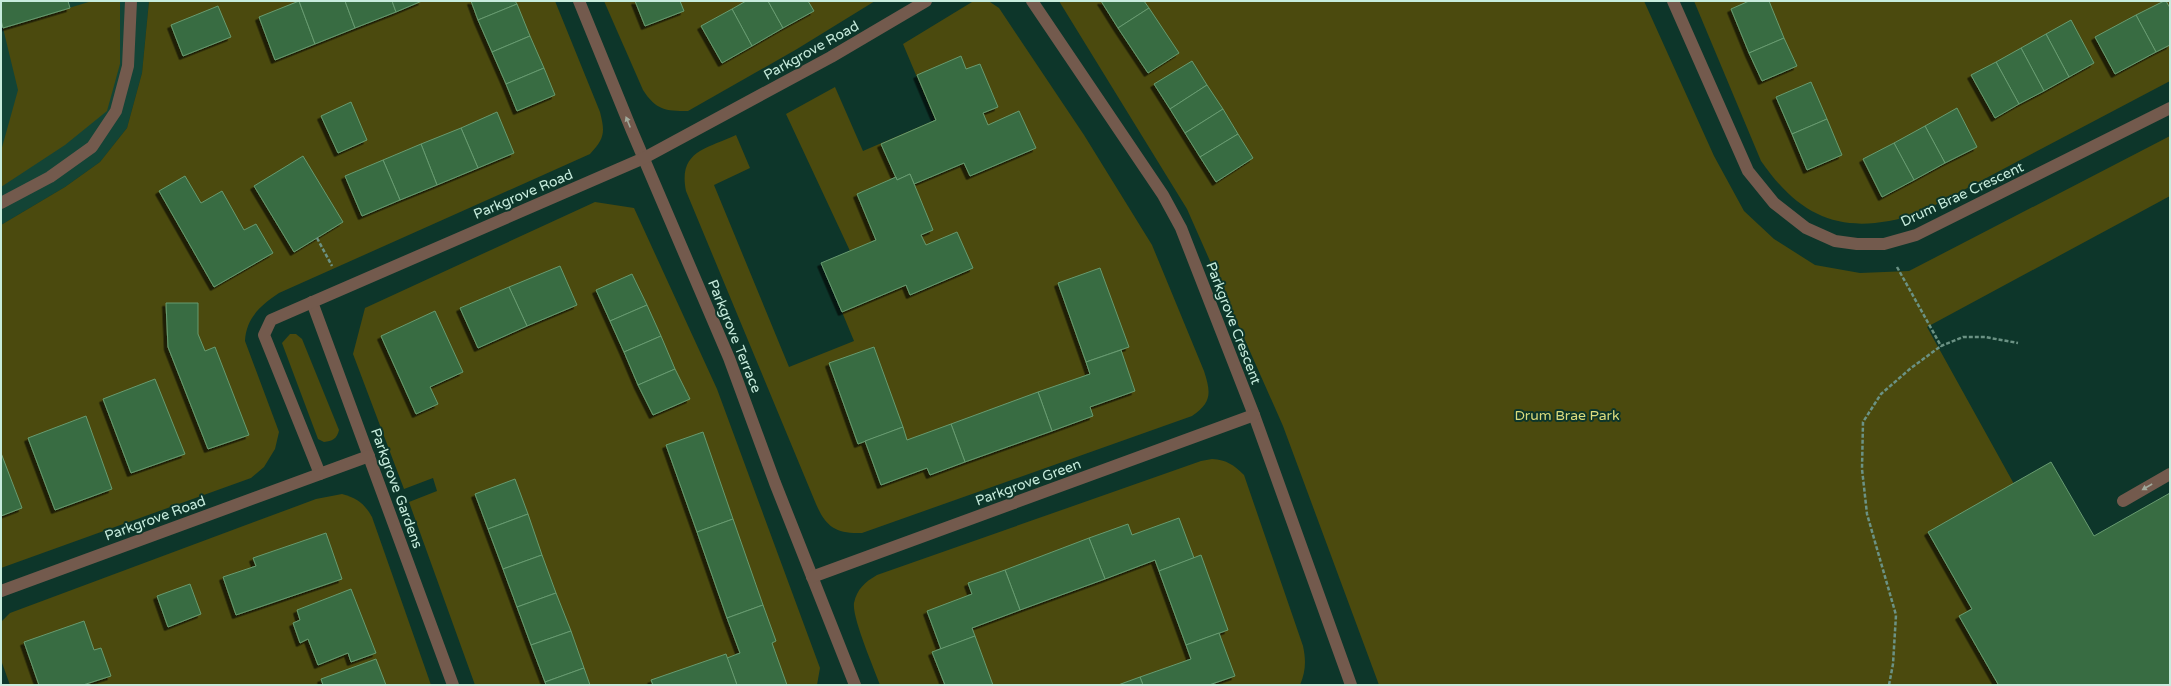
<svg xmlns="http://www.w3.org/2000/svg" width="2171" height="686" font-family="'Varela Round',sans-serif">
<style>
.built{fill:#134436}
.green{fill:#4b4a0e}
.building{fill:#396c43;stroke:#679b70;filter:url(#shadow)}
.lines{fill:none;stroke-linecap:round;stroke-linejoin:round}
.path{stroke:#6b9284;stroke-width:2.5;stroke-dasharray:4 2;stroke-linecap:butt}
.lane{stroke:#735a4d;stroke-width:12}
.street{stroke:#735a4d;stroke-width:12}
.oneway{fill:#a1aa9c}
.labels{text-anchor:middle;stroke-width:4;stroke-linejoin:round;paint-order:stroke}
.street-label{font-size:14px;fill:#c7ecdd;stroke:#0d362a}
.park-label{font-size:14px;fill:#dadb7d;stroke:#0d362a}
</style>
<defs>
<filter id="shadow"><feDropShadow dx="-3.5" dy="3.5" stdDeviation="0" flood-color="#0009"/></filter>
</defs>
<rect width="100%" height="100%" fill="#0d362a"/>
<polygon class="built" points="1,1 149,1 142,73 127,128 100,162 65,187 1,225"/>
<g class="green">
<polygon points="92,1 120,1 120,64 107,111 65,145 1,187 1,151 18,90 3,28"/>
<path d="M 149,1 L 555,1 L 600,112 C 605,132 605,138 590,154 L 279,293 C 261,305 246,318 245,341 L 279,432 L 275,449 L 264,467 L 251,478 L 1,568 L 1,225 L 65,187 L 100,162 L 127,128 L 142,73 Z"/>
<path d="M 604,1 L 875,1 L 797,49 L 688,111 C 665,111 656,110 643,90 Z"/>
<polygon points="1059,1 1644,1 1714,156 1744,211 1774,239 1815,265 1860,273 1909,271 2170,136 2170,196 1927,327 2014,484 1928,532 1972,609 1998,684 1379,685 1283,426 1187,209"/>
<path d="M 1694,1 L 2170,1 L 2170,81 L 1920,213 C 1848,236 1804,223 1761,161 Z"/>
<path d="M 972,2 L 990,2 L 999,8 L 1084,135 L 1152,245 L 1204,371 C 1211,393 1212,402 1192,416 L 862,533 C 836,534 826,527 816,504 L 686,191 C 678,151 706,149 736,135 L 750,168 L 714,185 L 789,367 L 854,341 L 842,312 L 850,251 L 786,114 L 835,87 L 863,151 L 935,120 L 903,44 Z"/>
<polygon points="595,202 634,208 717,389 820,668 817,685 475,685 409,502 437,491 433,478 404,489 353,354 365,308"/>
<path d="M 290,334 L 296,334 L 302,339 L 339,430 C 337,439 332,441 324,442 L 318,439 L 282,343 Z"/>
<path d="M 1212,459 C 1227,460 1234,465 1244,475 L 1303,646 C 1306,660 1306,671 1300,685 L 880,685 C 874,668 852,618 854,603 C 857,589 865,582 877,575 L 1201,461 Z"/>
<path d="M 342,494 C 357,498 364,503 372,517 L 431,685 L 10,685 L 1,660 L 1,622 L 10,613 L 316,499 Z"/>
</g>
<g class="building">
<polygon points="1,1 68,1 70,8 3,28 1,20"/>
<polygon points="299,1 315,44 275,60 259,17"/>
<polygon points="299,1 345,1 355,28 315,44"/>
<polygon points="345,1 392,1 396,12 355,28"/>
<polygon points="392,1 422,1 396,12"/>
<polygon points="471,1 515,1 517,4 478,20"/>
<polygon points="635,1 680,1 684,11 645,26"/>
<polygon points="746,1 768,1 783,28 752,46 732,9"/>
<polygon points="768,1 808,1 814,11 783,28"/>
<polygon points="1101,1 1144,1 1149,8 1118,28"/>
<polygon points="1749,1 1769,1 1784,38 1749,53 1731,9"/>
<polygon points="2164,1 2166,1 2170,8 2170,45 2156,52 2136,15"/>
<polygon points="517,4 530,36 492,52 478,20"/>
<polygon points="218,6 231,37 183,56 171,25"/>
<polygon points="1149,8 1179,53 1148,73 1118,28"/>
<polygon points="732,9 752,46 722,63 701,26"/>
<polygon points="2136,15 2156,52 2115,74 2095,37"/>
<polygon points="2071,20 2094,63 2069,77 2046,34"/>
<polygon points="2046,34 2069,77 2044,91 2021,48"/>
<polygon points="530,36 544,68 506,84 492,52"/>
<polygon points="1784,38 1797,66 1762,81 1749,53"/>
<polygon points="2021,48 2044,91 2019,104 1996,62"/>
<polygon points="961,56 966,69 980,64 998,107 983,113 988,125 1019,111 1036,148 970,176 964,163 914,184 910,174 897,180 881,144 936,120 917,75"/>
<polygon points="1192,61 1207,85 1170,109 1154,84"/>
<polygon points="1996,62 2019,104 1995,118 1971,75"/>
<polygon points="544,68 555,95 517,111 506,84"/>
<polygon points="1811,82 1827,119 1792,134 1776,97"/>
<polygon points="1207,85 1223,109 1185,133 1170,109"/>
<polygon points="351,102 367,140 338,153 321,116"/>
<polygon points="1957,108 1977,147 1945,163 1925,126"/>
<polygon points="1223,109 1238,134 1200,157 1185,133"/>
<polygon points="497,112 514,153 478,168 461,128"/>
<polygon points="1827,119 1842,155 1807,170 1792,134"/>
<polygon points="1925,126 1945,163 1914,180 1894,143"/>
<polygon points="461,128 478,168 437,185 421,144"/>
<polygon points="1238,134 1253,158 1216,182 1200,157"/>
<polygon points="1894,143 1914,180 1882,197 1863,159"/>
<polygon points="421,144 437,185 400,200 383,160"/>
<polygon points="303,156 343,222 294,252 254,186"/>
<polygon points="383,160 400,200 362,216 345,176"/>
<polygon points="910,174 933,230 921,235 926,245 957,232 973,268 910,295 906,285 842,312 821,263 876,240 857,194 896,177 897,180"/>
<polygon points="185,176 201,203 222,191 244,230 256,224 273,253 214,287 159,191"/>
<polygon points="560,266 577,305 527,326 509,287"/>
<polygon points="1100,268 1129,347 1086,362 1058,283"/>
<polygon points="632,274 647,305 610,321 596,290"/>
<polygon points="509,287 527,326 478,348 460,308"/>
<polygon points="166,303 198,303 198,334 205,351 215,347 249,435 208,449 168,347"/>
<polygon points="647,305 661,336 624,352 610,321"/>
<polygon points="435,311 463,372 430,387 438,404 416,414 381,336"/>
<polygon points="661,336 675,369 638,385 624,352"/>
<polygon points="874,347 903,427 858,444 829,363"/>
<polygon points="1121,350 1135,391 1090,407 1093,416 1052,431 1038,392 1090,374 1086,362"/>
<polygon points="675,369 690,399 653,415 638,385"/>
<polygon points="155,379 185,454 131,473 103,399"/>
<polygon points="1038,392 1052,431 965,462 951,424"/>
<polygon points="86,416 112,489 55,510 28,438"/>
<polygon points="951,424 965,462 930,475 927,468 881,485 865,441 903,427 907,440"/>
<polygon points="703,432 733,519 697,532 666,445"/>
<polygon points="1,453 22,508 1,516"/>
<polygon points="2051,462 2094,536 2170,493 2170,685 1996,685 1998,684 1959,616 1972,609 1928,532"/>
<polygon points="515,479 528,514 488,529 475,494"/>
<polygon points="528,514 542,555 503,569 488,529"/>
<polygon points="1179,518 1194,558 1159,571 1155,560 1105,579 1089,538 1128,524 1132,535"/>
<polygon points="733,519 763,605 727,618 697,532"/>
<polygon points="326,533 342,579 236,615 223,577 256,566 253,558"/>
<polygon points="1089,538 1105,579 1020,610 1005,570"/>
<polygon points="542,555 556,593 517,607 503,569"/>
<polygon points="1201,555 1228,630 1186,645 1159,571"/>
<polygon points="1005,570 1020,610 972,628 975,636 941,649 927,611 972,594 968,583"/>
<polygon points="190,584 201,614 168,627 157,596"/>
<polygon points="351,589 376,653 351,662 348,653 318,665 308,639 300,643 293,623 300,620 297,610"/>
<polygon points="556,593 571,631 531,645 517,607"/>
<polygon points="763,605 776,641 772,643 787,685 737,685 727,658 740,653 727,618"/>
<polygon points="84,621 94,650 101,648 111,676 83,685 39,685 24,642"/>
<polygon points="571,631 584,668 545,682 531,645"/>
<polygon points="1219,633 1235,676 1209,685 1143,685 1140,677 1191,659 1186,645"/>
<polygon points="975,636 993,685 945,685 932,652"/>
<polygon points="726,654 737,685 653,685 651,680"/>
<polygon points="376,659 386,685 323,685 321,679"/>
<polygon points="584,668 590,685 546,685 545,682"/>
<polygon points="1140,677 1143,685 1118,685"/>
</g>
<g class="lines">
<g class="path">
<polyline points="317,238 332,266"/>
<polyline points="1897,267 1941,346 1963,337 1985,337 2018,343"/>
<polyline points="1889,685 1893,664 1896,615 1867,514 1862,469 1863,422 1881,394 1911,368 1941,346"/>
</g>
<g class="lane">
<polyline points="1,203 50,177 92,147 116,111 128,66 131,1"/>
<polyline points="2123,501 2170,474"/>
</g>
<g class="street">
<polyline points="579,1 632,131 729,358 775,483 855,685"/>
<polyline points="1032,1 1163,195 1181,228 1254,415 1351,685"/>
<polyline points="1673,1 1748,171 1774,203 1806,228 1835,241 1857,244 1884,244 1916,235 2170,108"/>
<polyline points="312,302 453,685"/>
<polyline points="320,474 264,335 271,320 644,158 831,57 926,1"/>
<polyline points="812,577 1254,415"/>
<polyline points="1,591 369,456"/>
</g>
</g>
<defs><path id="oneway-solid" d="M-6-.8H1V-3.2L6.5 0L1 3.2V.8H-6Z"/></defs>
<g class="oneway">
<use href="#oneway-solid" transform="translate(628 122) rotate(-112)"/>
<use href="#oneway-solid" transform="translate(2147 487) rotate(150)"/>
</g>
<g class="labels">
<g class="street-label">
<text transform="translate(811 50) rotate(-29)" y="5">Parkgrove Road</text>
<text transform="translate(523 194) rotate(-23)" y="5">Parkgrove Road</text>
<text transform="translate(1962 194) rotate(-25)" y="5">Drum Brae Crescent</text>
<text transform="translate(1234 323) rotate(69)" y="5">Parkgrove Crescent</text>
<text transform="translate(735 336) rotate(68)" y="5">Parkgrove Terrace</text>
<text transform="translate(1028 482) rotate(-20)" y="5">Parkgrove Green</text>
<text transform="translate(397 488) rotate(70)" y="5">Parkgrove Gardens</text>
<text transform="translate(155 518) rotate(-20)" y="5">Parkgrove Road</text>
</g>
<g class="park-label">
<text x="1567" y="420">Drum Brae Park</text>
</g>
</g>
<rect width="2171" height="686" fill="none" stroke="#c7ecdd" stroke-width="4"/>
</svg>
